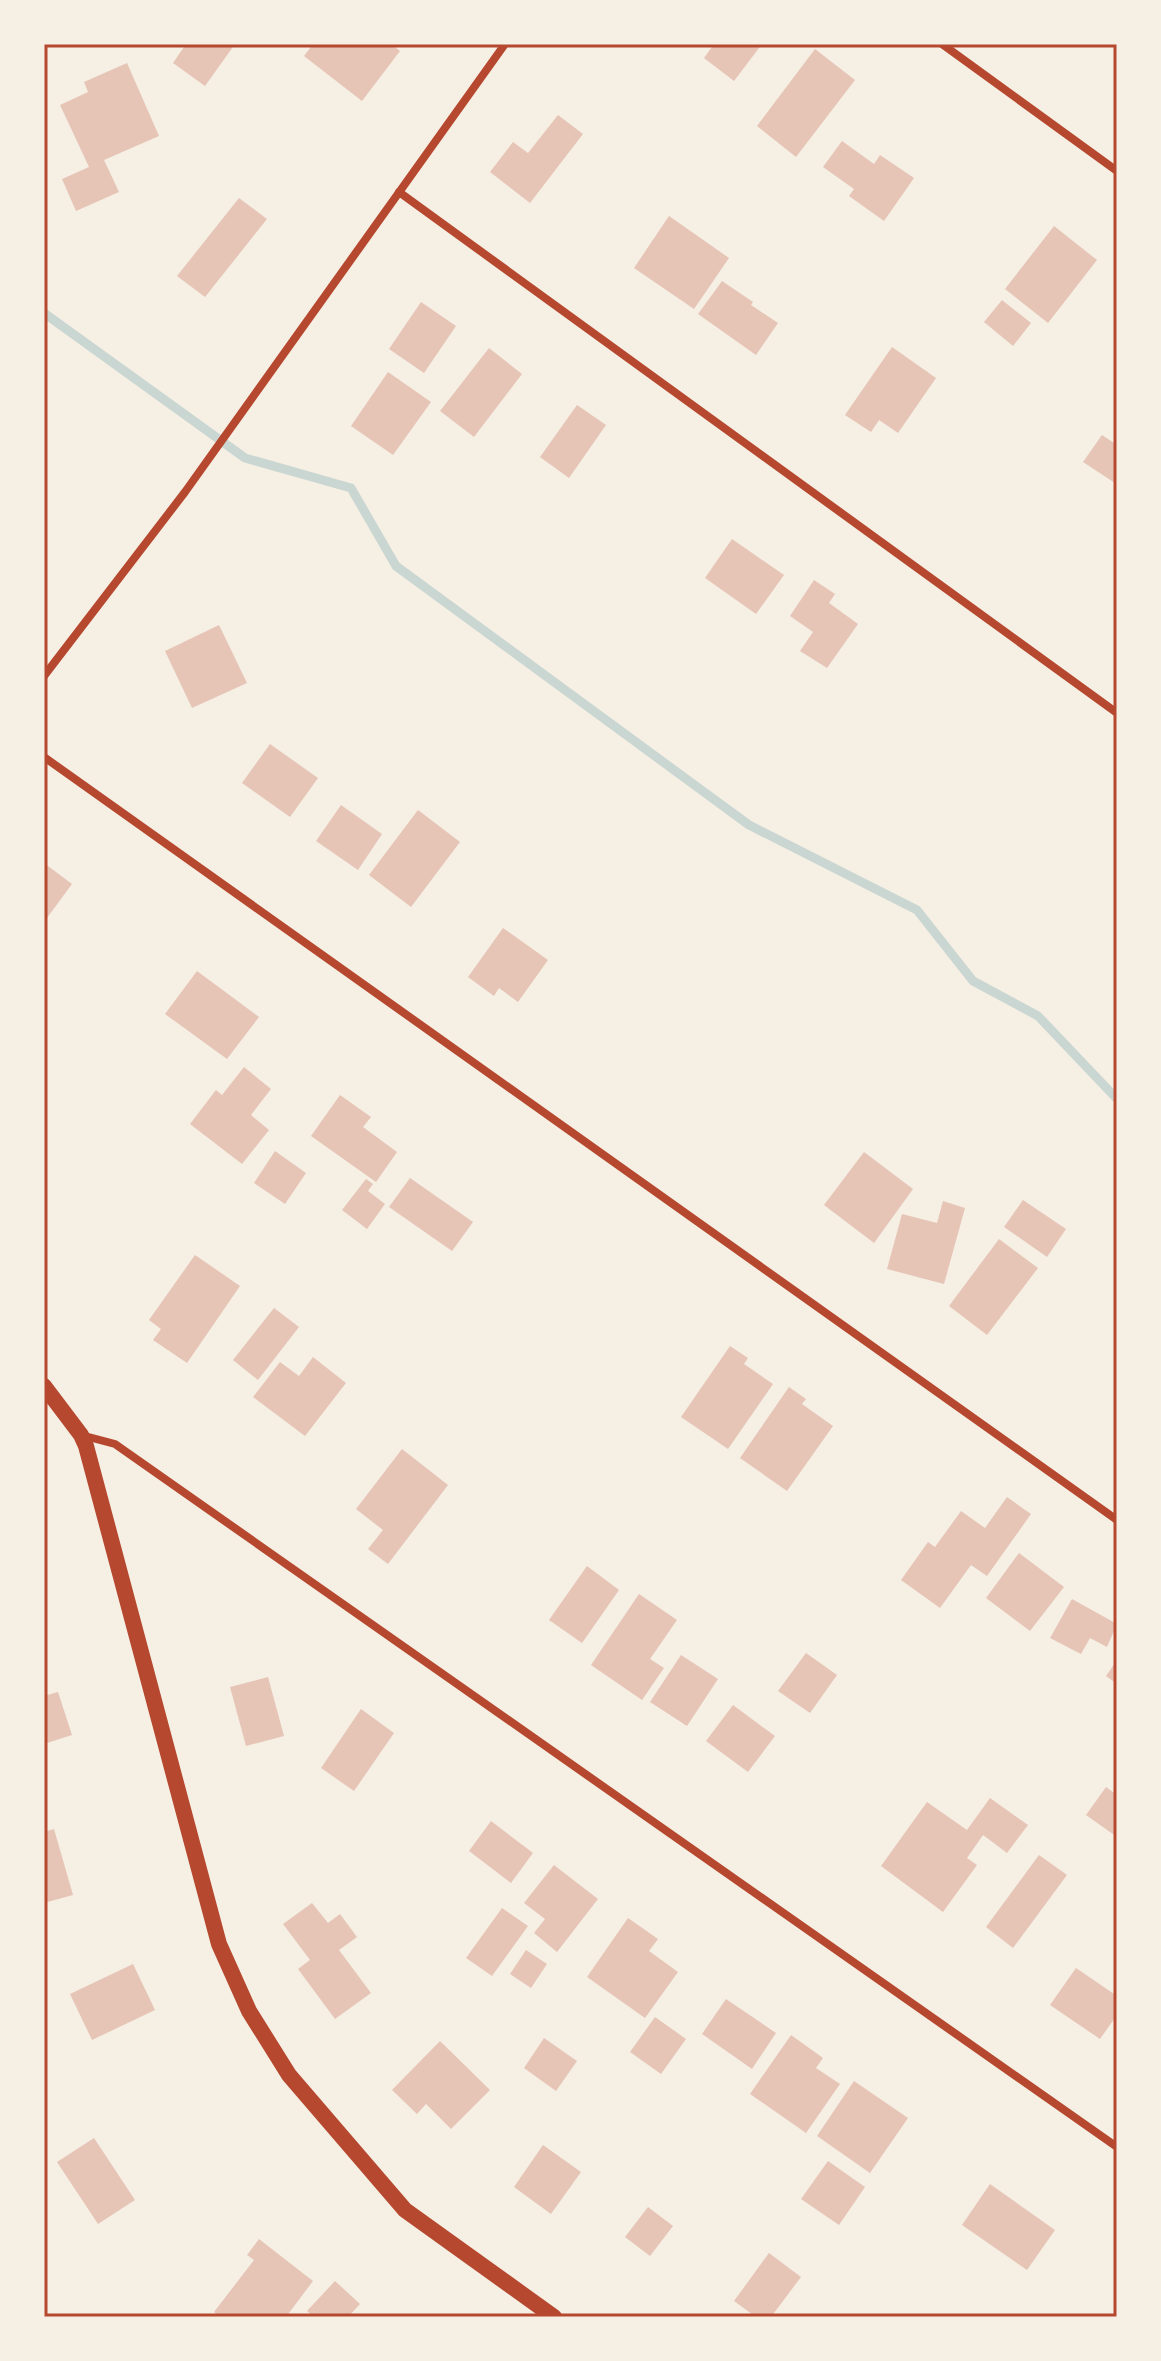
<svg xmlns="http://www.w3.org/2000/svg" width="1161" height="2361" font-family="Manrope,sans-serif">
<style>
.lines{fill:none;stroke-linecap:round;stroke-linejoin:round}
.stream{stroke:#c9d6d2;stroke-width:9}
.building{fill:#e6c5b7}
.minor{stroke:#b5482f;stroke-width:8}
.secondary{stroke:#b5482f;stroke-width:16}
.neatline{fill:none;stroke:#b5482f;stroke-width:3}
</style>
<rect width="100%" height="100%" fill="#f6efe4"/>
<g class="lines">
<polyline class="stream" points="44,313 245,458 351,488 396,566 749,825 917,910 973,981 1038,1016 1117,1099"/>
</g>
<g class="building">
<polygon points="186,44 235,44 205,86 173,63"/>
<polygon points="313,44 391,44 400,51 362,101 304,56"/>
<polygon points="714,44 762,44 734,81 704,58"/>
<polygon points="815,49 855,80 796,157 757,126"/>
<polygon points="127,63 159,136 104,160 119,192 76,211 62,179 89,167 60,105 88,92 84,82"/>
<polygon points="558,115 583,134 530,203 490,172 513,142 528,153"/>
<polygon points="842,141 874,164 880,155 914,178 884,221 849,196 854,189 823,167"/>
<polygon points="239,198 267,219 205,297 177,276"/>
<polygon points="669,216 729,258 694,309 634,268"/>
<polygon points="1054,226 1097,260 1048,323 1005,289"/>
<polygon points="722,281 753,302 751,305 778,323 756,355 698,314"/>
<polygon points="1002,300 1031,323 1013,346 984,322"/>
<polygon points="421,302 456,326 424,373 389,349"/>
<polygon points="892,347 936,378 898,433 879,420 871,432 845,415"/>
<polygon points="489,348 522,374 474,437 440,411"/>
<polygon points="388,372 431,402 393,455 351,426"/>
<polygon points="577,405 606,425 569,478 540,457"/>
<polygon points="1102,435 1117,445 1117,481 1115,483 1083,462"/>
<polygon points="732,539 784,575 756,614 705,578"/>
<polygon points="814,580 835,594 829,603 858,624 827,668 800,651 813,632 790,616"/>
<polygon points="219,625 247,683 192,708 165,651"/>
<polygon points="270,744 318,778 290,817 242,783"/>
<polygon points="341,805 382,834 358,870 316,841"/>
<polygon points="418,810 460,842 411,907 369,875"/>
<polygon points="44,863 72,884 44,922"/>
<polygon points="503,928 548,960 518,1002 499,988 494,996 468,977"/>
<polygon points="197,971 259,1017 227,1059 165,1014"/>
<polygon points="244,1067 271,1089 251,1115 269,1130 242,1164 190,1124 216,1090 222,1095"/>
<polygon points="340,1095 371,1117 363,1127 397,1152 376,1182 311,1136"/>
<polygon points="275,1151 306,1173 285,1204 254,1183"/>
<polygon points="864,1152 913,1189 874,1243 824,1205"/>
<polygon points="410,1178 473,1222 452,1251 389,1207"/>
<polygon points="366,1179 373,1184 368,1191 385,1204 367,1229 342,1210"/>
<polygon points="1023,1200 1066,1229 1047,1257 1004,1227"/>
<polygon points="943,1201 965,1208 944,1284 887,1269 902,1214 937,1223"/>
<polygon points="999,1239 1038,1268 987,1335 949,1306"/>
<polygon points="195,1255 240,1286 187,1363 153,1340 161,1329 149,1320"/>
<polygon points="274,1308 299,1327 258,1380 233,1360"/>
<polygon points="730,1346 748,1358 744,1364 773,1384 728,1449 681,1417"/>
<polygon points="313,1357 346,1383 305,1436 253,1397 280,1362 299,1376"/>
<polygon points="789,1387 806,1399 802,1404 833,1426 787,1491 740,1458"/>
<polygon points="402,1449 448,1485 388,1564 368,1549 383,1530 356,1509"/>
<polygon points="1007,1497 1031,1514 987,1576 971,1565 940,1608 901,1580 928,1542 935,1547 961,1511 985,1528"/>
<polygon points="1019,1553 1064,1587 1030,1631 986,1598"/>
<polygon points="587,1566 619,1590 582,1643 549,1620"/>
<polygon points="639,1594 677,1620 650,1659 664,1668 642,1700 591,1665"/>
<polygon points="1072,1599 1117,1624 1107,1647 1090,1638 1081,1654 1050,1638"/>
<polygon points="806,1653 837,1675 810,1713 778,1691"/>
<polygon points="681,1655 718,1679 687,1726 650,1702"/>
<polygon points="1117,1660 1117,1684 1106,1676"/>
<polygon points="268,1677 284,1736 246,1746 230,1687"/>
<polygon points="58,1692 72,1735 44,1744 44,1696"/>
<polygon points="733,1705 775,1736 748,1772 706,1741"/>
<polygon points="361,1709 394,1733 354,1791 321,1768"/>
<polygon points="1106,1787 1117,1795 1117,1837 1086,1815"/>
<polygon points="990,1798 1028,1825 1007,1853 983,1835 967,1858 977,1865 943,1912 881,1866 927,1802 967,1830"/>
<polygon points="491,1821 533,1853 511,1883 469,1851"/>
<polygon points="54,1829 73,1895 44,1903 44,1832"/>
<polygon points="1039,1855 1067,1875 1013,1948 986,1927"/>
<polygon points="554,1865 598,1899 557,1952 534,1933 545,1919 524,1903"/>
<polygon points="312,1903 328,1923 340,1914 357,1937 339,1950 371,1993 335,2019 298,1969 310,1960 283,1924"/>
<polygon points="502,1908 528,1926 492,1976 466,1958"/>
<polygon points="628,1918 658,1939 649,1951 678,1972 645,2018 587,1977"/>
<polygon points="526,1950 547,1964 531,1988 510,1974"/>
<polygon points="133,1964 155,2010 92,2040 70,1994"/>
<polygon points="1076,1968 1117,1996 1117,2015 1100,2039 1050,2005"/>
<polygon points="726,1999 776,2033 752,2069 702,2034"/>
<polygon points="655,2017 686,2039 661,2074 630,2052"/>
<polygon points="791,2035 823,2058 816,2068 840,2084 806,2133 750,2094"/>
<polygon points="544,2038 577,2061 556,2091 524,2068"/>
<polygon points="440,2041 490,2090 451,2129 426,2104 417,2114 392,2090"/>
<polygon points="854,2081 908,2118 870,2173 817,2136"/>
<polygon points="94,2138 135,2200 98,2224 57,2162"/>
<polygon points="543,2145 581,2172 551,2214 514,2187"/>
<polygon points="828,2161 865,2187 839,2225 801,2199"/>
<polygon points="990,2184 1055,2230 1027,2270 962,2225"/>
<polygon points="648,2207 673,2226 650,2256 625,2237"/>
<polygon points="259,2239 313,2281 286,2317 269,2317 266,2315 265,2317 220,2317 214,2312 254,2260 247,2255"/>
<polygon points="769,2253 801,2277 771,2317 756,2317 734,2301"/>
<polygon points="335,2281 360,2304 348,2317 314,2317 307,2311"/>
</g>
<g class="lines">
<g class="minor">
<polyline points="942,44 1117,171"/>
<polyline points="399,192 1117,713"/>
<polyline points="44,676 185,492 505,44"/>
<polyline points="44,757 1117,1520"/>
<polyline points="81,1435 115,1444 1117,2147"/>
</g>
<polyline class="secondary" points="44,1386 81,1435 86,1446 219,1944 249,2011 289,2075 405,2210 554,2317"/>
</g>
<rect width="1161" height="2361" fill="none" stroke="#f6efe4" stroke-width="92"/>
<rect x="46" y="46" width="1069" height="2269" class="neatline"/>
</svg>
